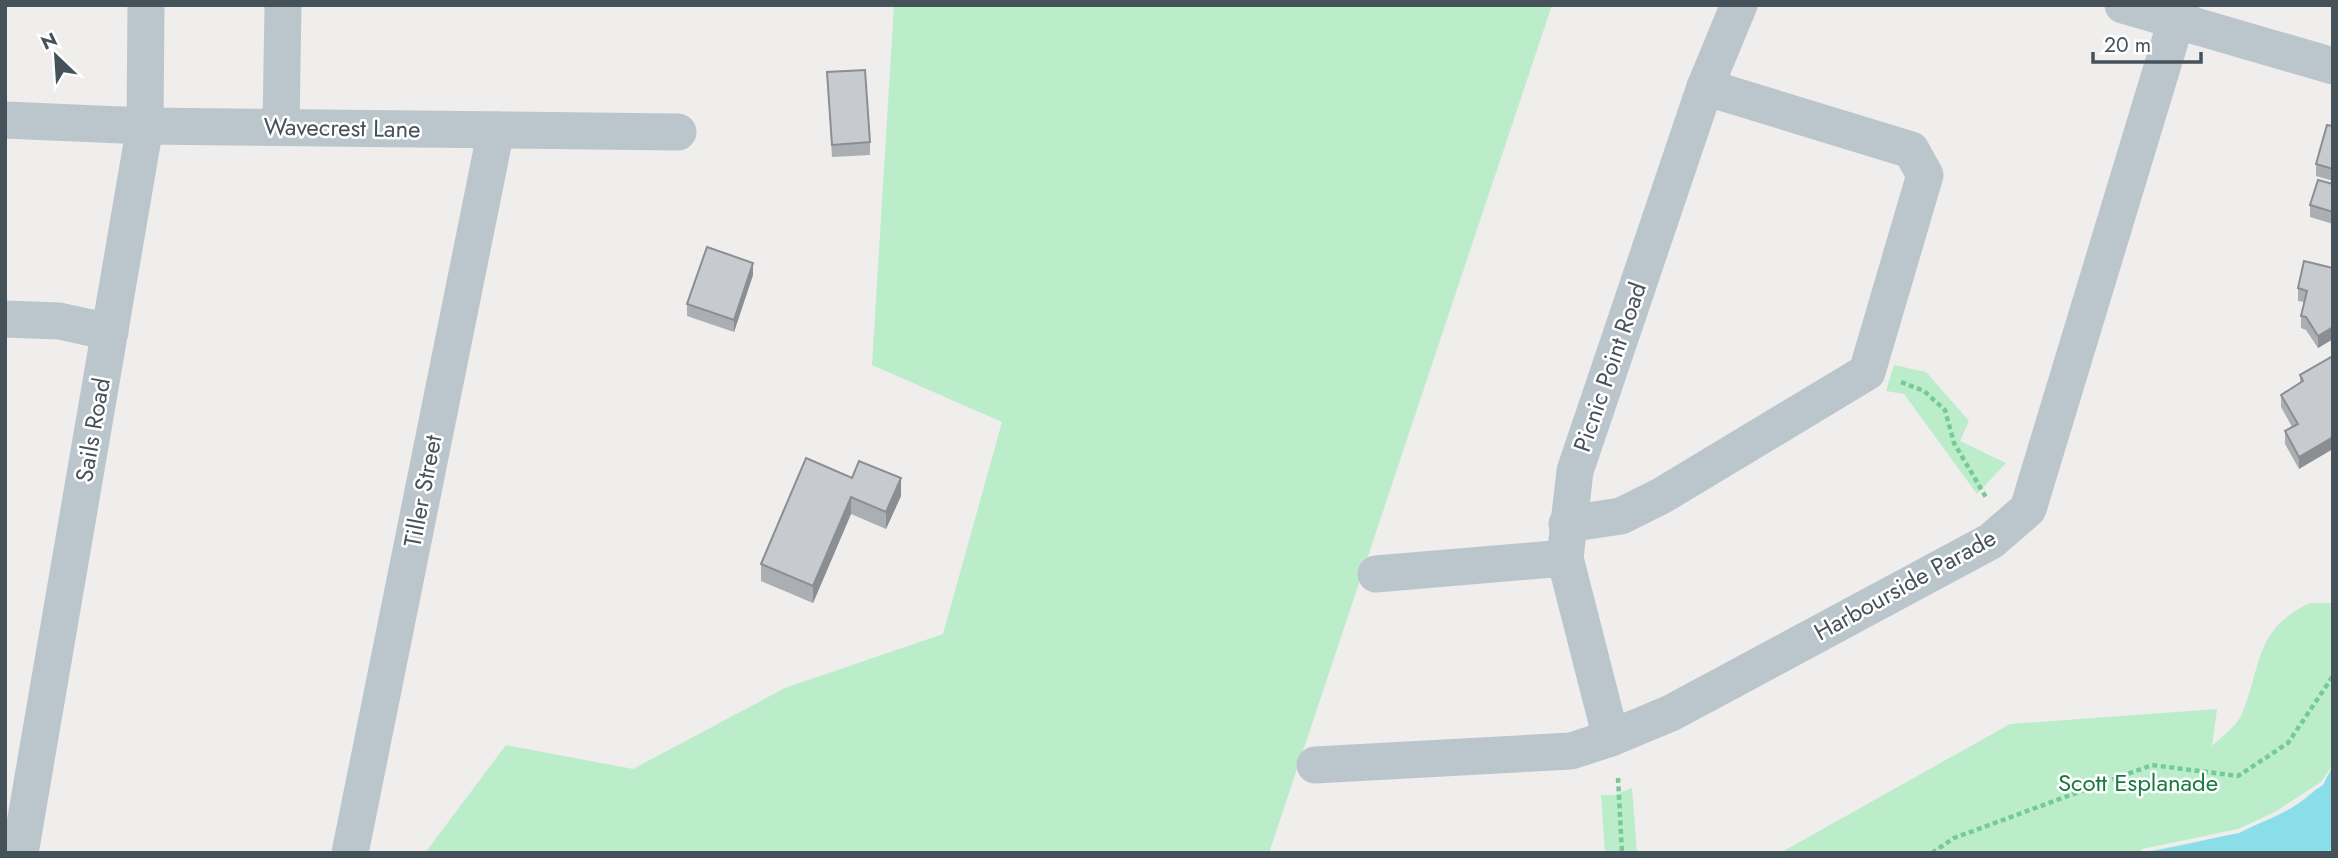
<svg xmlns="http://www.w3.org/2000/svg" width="2338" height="858" font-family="Jost,sans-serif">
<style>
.green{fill:#bbedca}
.water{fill:#89deea}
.pier{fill:#f0eded}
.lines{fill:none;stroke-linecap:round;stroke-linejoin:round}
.path{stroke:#74cb98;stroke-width:4.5;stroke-dasharray:5 3.5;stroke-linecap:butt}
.minor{stroke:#bbc6cc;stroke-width:37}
.wall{fill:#abafb3}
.shaded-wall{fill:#8b8e92}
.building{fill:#c7cbd0;stroke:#8b8e92;stroke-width:2}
.labels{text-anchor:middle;stroke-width:5;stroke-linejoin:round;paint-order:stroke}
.street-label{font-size:24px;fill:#46525a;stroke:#fff}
.park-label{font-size:24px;fill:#187a40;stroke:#fff}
</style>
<rect width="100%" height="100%" fill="#f0eded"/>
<g class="green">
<polygon points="894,5 1552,5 1269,853 425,853 506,745 633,769 785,688 943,634 1002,422 872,365"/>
<polygon points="1894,365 1926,372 1969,421 1960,441 2006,463 1977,494 1904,394 1886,391"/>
<path d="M 2310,603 L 2333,603 L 2333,768 L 2323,785 L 2276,815 L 2239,833 L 2142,853 L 1780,853 L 2010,724 L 2217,709 L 2212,746 C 2221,737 2237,726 2242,714 C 2262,665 2254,629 2310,603 Z"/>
<polygon points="1632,788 1637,853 1605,853 1601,795 1614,795"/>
</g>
<path class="water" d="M 2333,768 L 2333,853 L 2142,853 C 2203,841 2299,826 2333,768 Z"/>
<polygon class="pier" points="2333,764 2323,785 2276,815 2239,833 2139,853 2142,849 2238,829 2275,812 2321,782"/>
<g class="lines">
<g class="path">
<polyline points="1901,382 1924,391 1945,410 1954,443 1987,499"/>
<polyline points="1618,778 1622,853"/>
<polyline points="1932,853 1954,838 2152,765 2238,776 2288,743 2333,676"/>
</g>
<g class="minor">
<polyline points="2123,5 2333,66"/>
<polyline points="5,120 145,126 678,132"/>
<polyline points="281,127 283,5"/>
<polyline points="5,319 59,321 110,332"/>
<polyline points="1567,524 1621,516 1661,496 1867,372 1925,175 1911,150 1705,87"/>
<polyline points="1376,574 1565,558"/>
<polyline points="1611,738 1565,558 1575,471 1705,87 1739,5"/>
<polyline points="1315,765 1571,751 1611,738 1671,713 1991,541 2028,509 2181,5"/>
<polyline points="20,853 145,126 146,5"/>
<polyline points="350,853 496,130"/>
</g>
</g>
<g class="wall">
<polygon points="827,72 870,142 870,155 832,157"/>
<polygon points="2333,126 2333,181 2316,176 2316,164"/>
<polygon points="2333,184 2333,224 2310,217 2310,205"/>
<polygon points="2333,268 2333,339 2318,348 2306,330 2301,328 2301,316 2304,302 2298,301 2298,288"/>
<polygon points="753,275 734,332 687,316 687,304"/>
<polygon points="2333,356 2299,469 2285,444 2285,431 2292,427 2281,407 2281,395 2300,383 2300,375"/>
<polygon points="852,478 901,496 886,529 851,514 813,603 761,581 761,564"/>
</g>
<g class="shaded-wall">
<polygon points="753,263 753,275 734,332 734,320"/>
<polygon points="2333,327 2333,339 2318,348 2318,336"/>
<polygon points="2333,437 2333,449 2299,469 2299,457"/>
<polygon points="901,478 901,496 886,529 886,512"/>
<polygon points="851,497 851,514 813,603 813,586"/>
</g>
<g class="building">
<polygon points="865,70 870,142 832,145 827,72"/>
<polygon points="2327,125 2333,126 2333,169 2316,164"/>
<polygon points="2318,180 2333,184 2333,212 2310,205"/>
<polygon points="707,247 753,263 734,320 687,304"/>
<polygon points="2304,261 2333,268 2333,327 2318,336 2306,317 2301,316 2307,291 2298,288"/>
<polygon points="2333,356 2333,437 2299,457 2285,431 2298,424 2281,395 2303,381 2300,375"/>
<polygon points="806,458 852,478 859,461 901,478 886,512 851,497 813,586 761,564"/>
</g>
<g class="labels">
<g class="street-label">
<text transform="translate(342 128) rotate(1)" y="8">Wavecrest Lane</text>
<text transform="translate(1610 367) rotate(-71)" y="8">Picnic Point Road</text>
<text transform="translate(93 430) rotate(-80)" y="8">Sails Road</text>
<text transform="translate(423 491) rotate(-79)" y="8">Tiller Street</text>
<text transform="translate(1905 585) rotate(-29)" y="8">Harbourside Parade</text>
</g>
<g class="park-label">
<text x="2138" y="791">Scott Esplanade</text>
</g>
</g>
<rect width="2338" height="858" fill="none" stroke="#46525a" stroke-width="14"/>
<g transform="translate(56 56) rotate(335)" stroke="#ffffff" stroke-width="5" paint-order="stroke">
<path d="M0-5L12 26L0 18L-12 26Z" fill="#46525a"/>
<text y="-10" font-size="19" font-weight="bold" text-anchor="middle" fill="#46525a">N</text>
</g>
<path d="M2093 52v10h108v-10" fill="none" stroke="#46525a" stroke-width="3.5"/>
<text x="2104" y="52" font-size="21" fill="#46525a" stroke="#ffffff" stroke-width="5" paint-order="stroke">20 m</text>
</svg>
